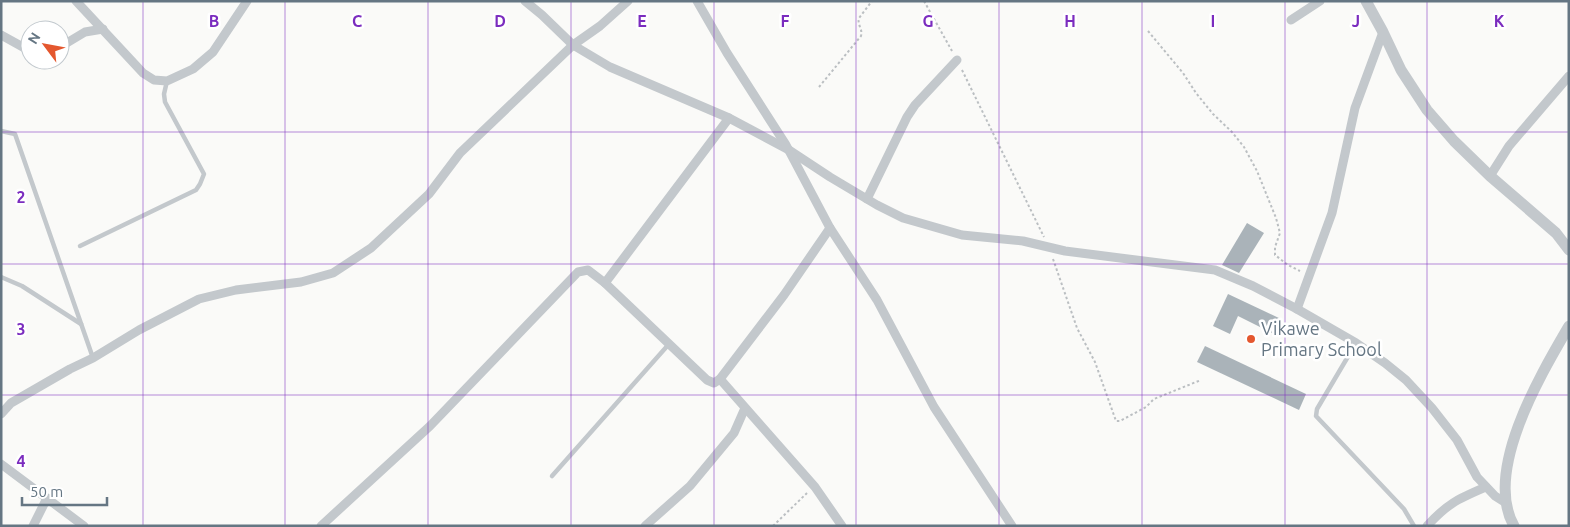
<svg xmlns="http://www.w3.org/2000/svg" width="1570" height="527" font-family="Ubuntu,sans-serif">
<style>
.building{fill:#aab3b9}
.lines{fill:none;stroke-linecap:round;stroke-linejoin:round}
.path{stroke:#bbbfc2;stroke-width:2;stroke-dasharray:2.5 2.5;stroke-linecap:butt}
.service{stroke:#c3c8cc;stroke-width:4.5}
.minor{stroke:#c3c8cc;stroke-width:9}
.tertiary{stroke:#c3c8cc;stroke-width:11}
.grid{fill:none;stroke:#7b2cbf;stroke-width:1;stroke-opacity:0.55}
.poi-dot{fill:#e4572e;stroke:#fff;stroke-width:2}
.labels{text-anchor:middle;stroke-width:5;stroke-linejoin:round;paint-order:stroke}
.poi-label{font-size:18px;fill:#657683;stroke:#fff;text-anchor:start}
.grid-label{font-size:16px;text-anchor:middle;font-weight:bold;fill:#7b2cbf;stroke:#fff;stroke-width:5;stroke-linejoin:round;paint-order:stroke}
</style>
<rect width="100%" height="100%" fill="#fafaf8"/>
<g class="building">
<polygon points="1247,223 1264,233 1239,273 1222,265"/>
<polygon points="1228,294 1281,319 1274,334 1238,316 1230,334 1213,326"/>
<polygon points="1205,346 1306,394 1299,410 1197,362"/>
</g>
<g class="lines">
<g class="path">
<polyline points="924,1 952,51"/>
<polyline points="1148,31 1183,73 1196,93 1213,114 1232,132 1244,147 1257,171 1276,218 1280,233 1275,247 1275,255 1288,265 1300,271"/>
<polyline points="962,70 1044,237"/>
<path d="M 819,87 L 861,36 C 863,29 857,25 859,18 L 872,1"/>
<polyline points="1053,259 1077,328 1095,362 1116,421 1120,421 1146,407 1154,399 1201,380"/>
<polyline points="773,526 807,493"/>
</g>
<g class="service">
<polyline points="1,131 15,134 93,358"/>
<polyline points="80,246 196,190 200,184 204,174 165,102 164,94 167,81"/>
<polyline points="1,277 22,286 81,324"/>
<polyline points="1356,343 1317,409 1316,416 1404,509 1414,526"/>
<polyline points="552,476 669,344"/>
</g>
<g class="minor">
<polyline points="76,1 143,73 154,80 167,81 193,69 213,52 247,1"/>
<polyline points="525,1 542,15 573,45 610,67 729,118 789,150 830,177 877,205 903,218 962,235 1023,241 1065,251 1215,270 1253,286 1297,309 1356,343 1385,363 1406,380 1432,408 1457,440 1477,477 1495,496 1506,503"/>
<polyline points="697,1 727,53 786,145 830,228 877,300 934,407 1012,526"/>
<polyline points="1291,20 1320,1"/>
<polyline points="1,35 30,51"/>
<polyline points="60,47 85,32 103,29"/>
<polyline points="1490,176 1509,146 1569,76"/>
<polyline points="867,199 907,117 915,105 957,60"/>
<polyline points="605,283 729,118"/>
<polyline points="1297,309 1332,213 1355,108 1383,32"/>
<polyline points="720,379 815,487 842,526"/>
<polyline points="1,414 11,403 70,369 93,358 139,330 199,299 236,290 301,282 333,273 371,248 429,194 460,153 573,45 600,26 628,1"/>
<polyline points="1,464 84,526"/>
<polyline points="33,526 47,498"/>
<polyline points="321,526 430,426 578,272 588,270 605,283 707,380 714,383 720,379 784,295 830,228"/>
<polyline points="645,526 690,486 734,433 745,408"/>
<path d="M 1427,526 C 1448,503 1458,499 1486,487"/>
</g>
<g class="tertiary">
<polyline points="1366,1 1383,32 1401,70 1427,110 1454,141 1490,176 1556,233 1569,250"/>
<path d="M 1514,526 C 1483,471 1541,374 1569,326"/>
</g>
</g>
<path class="grid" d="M 143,1 L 143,526M 285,1 L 285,526M 428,1 L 428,526M 571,1 L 571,526M 714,1 L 714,526M 856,1 L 856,526M 999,1 L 999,526M 1142,1 L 1142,526M 1285,1 L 1285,526M 1427,1 L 1427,526M 1,132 L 1569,132M 1,264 L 1569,264M 1,395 L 1569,395"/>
<circle class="poi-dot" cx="1251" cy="339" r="5"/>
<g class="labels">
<g class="poi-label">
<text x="1261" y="335">Vikawe<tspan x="1261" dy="21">Primary School</tspan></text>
</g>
</g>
<g class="grid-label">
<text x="214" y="27">B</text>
<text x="357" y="27">C</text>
<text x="500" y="27">D</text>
<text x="642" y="27">E</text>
<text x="785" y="27">F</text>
<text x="928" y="27">G</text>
<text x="1070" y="27">H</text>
<text x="1213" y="27">I</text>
<text x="1356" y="27">J</text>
<text x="1499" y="27">K</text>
<text x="21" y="203">2</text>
<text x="21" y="335">3</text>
<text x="21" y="467">4</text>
</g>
<rect width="1570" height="527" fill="none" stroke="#657683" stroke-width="5"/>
<g transform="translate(45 45) rotate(302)"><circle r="24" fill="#ffffff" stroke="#c1c8cd"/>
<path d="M0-4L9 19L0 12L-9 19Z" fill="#e4572e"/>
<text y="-8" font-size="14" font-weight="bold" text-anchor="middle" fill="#657683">N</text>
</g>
<path d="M22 497v8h85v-8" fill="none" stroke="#657683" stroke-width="2.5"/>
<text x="30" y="497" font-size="15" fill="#657683" stroke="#ffffff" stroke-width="4" paint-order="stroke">50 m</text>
</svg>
